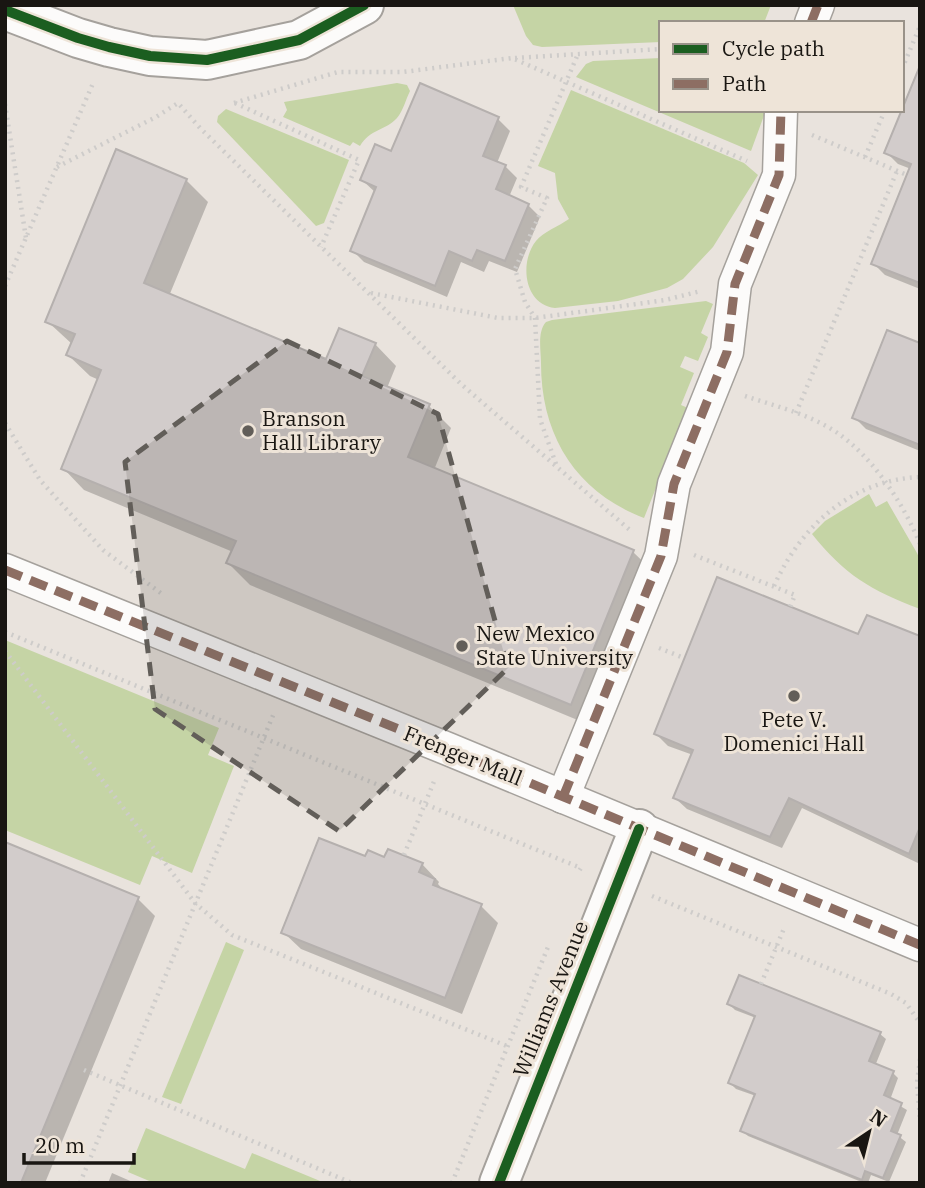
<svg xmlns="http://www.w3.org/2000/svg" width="925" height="1188" font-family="'IBM Plex Serif',serif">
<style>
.green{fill:#c5d4a5}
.shadow{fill:#0003}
.building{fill:#d2cccb;stroke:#b5b0ae;stroke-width:2}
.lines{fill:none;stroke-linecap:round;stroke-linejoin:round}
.pedestrian-casing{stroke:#a5a19c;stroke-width:35}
.minor-casing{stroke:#a5a19c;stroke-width:42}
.path{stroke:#ceccca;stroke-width:4.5;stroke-dasharray:2 5;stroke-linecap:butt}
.pedestrian{stroke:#fcfbfa;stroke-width:32}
.minor{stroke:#fcfbfa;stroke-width:38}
.quiet{stroke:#8d6e63;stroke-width:9;stroke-dasharray:18 9;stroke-linecap:butt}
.cycleway-casing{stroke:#eee4d8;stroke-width:15}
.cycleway{stroke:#1b5e20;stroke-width:10}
.marked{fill:#625e59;fill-opacity:0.2;stroke:#625e59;stroke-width:5;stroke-dasharray:14 9;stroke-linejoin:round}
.poi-dot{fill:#625e59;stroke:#eee4d8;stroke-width:2.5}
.labels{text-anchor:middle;stroke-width:6;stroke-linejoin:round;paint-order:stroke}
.poi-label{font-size:21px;fill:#191612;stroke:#eee4d8;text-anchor:start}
.street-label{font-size:21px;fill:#191612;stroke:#eee4d8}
</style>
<rect width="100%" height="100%" fill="#e9e3dd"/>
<g class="green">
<polygon points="513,5 771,5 764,23 661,23 661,42 542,47 533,45 526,36"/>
<polygon points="661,58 661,110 766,110 751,151 576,77 586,64 593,61"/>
<path d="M 397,83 L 407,85 L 410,91 C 406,99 403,111 397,118 C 385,131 370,129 360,146 L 353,142 L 350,146 L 283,117 L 287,110 L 284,102 Z"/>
<path d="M 571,90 L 744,163 L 758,175 L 713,247 L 683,279 L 667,288 L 618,301 L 555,308 C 524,305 519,262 536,241 C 543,232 559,226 569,219 L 558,199 L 555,173 L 538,166 Z"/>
<polygon points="226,109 349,160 324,223 316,226 217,122 218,116"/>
<path d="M 706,301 L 713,304 L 701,333 L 708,337 L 698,361 L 685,356 L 680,367 L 694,373 L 681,405 L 688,408 L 644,518 C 576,492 541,436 541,363 C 541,350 537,332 546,322 L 552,320 Z"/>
<path d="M 869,494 L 876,507 L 887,501 L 917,553 L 920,560 L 920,609 C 870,590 845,575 812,534 L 825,521 Z"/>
<polygon points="5,640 219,728 208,755 234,766 192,873 152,856 140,885 5,830"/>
<polygon points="226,942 244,950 181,1104 162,1097"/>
<polygon points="146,1128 245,1169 252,1153 325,1183 154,1183 128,1172"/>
</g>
<g class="shadow">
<polygon points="920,71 920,289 885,275 873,263 911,169 898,164 886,152"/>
<polygon points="498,119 510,131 497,163 505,166 517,178 509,197 528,205 540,217 517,272 489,261 484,272 461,262 447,297 364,262 352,250 376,193 362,180 392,154"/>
<polygon points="186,180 208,202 169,296 327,361 375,344 396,366 387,388 429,406 451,428 434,470 633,552 655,573 592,726 250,585 228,563 233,552 84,490 63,468 99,380 90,376 68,355 72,344 47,321"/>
<polygon points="920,345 920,451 866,429 854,417"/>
<polygon points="859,637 920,639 920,864 802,808 782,848 687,809 675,798 693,755 668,746 656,734"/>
<polygon points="366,859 422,864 439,882 438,884 445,892 481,906 498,923 462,1014 301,949 283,932"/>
<polygon points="138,899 155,916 45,1183 5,1183"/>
<polygon points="729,1004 880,1034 886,1039 875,1066 893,1073 898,1078 890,1100 907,1110 897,1135 906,1142 889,1182 871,1175 868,1183 864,1183 748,1136 742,1130 756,1096 736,1089 730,1083 756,1018 735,1010"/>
<polygon points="112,1173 135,1183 108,1183"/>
</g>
<g class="building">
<polygon points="919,68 920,69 920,283 871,264 911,164 884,153"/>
<polygon points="420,83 499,117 483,156 506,165 496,189 529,204 505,261 477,250 472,261 449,251 435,286 350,251 376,187 360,180 375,144 391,151"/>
<polygon points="116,149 187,179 144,283 326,359 339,328 376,343 362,376 430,404 408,457 634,550 571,705 226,563 236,541 61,469 101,370 66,355 75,334 45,322"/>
<polygon points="887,330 920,343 920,445 852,418"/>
<polygon points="717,577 858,634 867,615 920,636 920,827 909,854 789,798 770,837 673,798 693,750 654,734"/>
<polygon points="319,838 365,856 368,850 384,857 388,849 423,863 419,872 435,879 433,885 482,904 445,998 281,933"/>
<polygon points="5,842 139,897 21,1183 5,1183"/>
<polygon points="739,975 881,1032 869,1061 894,1071 884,1095 902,1103 891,1131 901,1135 883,1178 865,1171 862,1180 740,1131 755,1094 728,1083 755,1016 727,1004"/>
</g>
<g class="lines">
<g class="pedestrian-casing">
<g id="pedestrian">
<polyline points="811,23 818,5"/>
<polyline points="5,570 448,749 920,945"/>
<polyline points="563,797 661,556 674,484 727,352 735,284 779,175 781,110"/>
</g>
</g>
<g class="minor-casing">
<g id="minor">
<polyline points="5,10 78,38 109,47 150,56 207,60 299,40 364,5"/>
<polyline points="499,1183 639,829"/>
</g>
</g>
<g class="path">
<polyline points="515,58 661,49"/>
<polyline points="902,69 920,26"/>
<polyline points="234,103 338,72 403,72 512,58 747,161"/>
<polyline points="235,103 359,160 321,247"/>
<polyline points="5,104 26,238"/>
<polyline points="812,135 907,175"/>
<polyline points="865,157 885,110"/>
<polyline points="57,167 156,117 178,103 200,128 461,384 631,531"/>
<polyline points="5,286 94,81"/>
<polyline points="371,293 498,318 535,318 594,310 665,300 701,291"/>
<path d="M 745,396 C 775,406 809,414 836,432 C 872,456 904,504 920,544"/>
<polyline points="796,413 897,171"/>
<polyline points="5,423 40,480 103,550 162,594"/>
<polyline points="556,464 540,419 535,318 525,302 515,269 547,198 521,187 578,54"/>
<polyline points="694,555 795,595 790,607"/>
<path d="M 774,586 C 801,526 851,480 920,477"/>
<polyline points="5,632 581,868 579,871"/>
<polyline points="659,648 684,658"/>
<polyline points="5,651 195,903 232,935 507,1046"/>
<polyline points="404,855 435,779"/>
<polyline points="652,896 891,994 906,1003 920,1023"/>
<polyline points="761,984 785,926"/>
<polyline points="920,1059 917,1083 920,1119"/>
<polyline points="84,1070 352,1183"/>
<polyline points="80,1183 274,713"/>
<polyline points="452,1183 548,947"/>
</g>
<use href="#pedestrian" class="pedestrian"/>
<use href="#minor" class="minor"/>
<g class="quiet">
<polyline points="811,23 818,5"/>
<polyline points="5,570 448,749 920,945"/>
<polyline points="563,797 661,556 674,484 727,352 735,284 779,175 781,110"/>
</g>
<g class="cycleway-casing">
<g id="cycleway">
<polyline points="5,10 78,38 109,47 150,56 207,60 299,40 364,5"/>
<polyline points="499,1183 639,829"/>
</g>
</g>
<use href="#cycleway" class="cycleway"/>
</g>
<path class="marked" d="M 287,341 L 438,414 L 508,668 L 339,831 L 155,709 L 125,462 Z"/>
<g class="poi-dot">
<circle cx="248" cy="431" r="7"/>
<circle cx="462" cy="646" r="7"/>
<circle cx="794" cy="696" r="7"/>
</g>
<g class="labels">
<g class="poi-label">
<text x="262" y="426">Branson<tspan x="262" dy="24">Hall Library</tspan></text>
<text x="476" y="641">New Mexico<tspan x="476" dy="24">State University</tspan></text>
<text x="794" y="727" text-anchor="middle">Pete V.<tspan x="794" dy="24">Domenici Hall</tspan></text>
</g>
<g class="street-label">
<text transform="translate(463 756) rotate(22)" y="7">Frenger Mall</text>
<text transform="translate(551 999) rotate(-68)" y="7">Williams Avenue</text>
</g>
</g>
<rect width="925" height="1188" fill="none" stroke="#191612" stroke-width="14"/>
<rect x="659" y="21" width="245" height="91" fill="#eee4d8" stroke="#999289" stroke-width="2"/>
<rect x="673" y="44" width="35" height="10" fill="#1b5e20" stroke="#999289" stroke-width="2"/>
<text x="722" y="56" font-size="21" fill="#191612">Cycle path</text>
<rect x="673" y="79" width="35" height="10" fill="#8d6e63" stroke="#999289" stroke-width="2"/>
<text x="722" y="91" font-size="21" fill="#191612">Path</text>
<g transform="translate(869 1132) rotate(35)" stroke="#eee4d8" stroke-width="5" paint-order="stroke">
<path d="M0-5L12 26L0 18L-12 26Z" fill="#191612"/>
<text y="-10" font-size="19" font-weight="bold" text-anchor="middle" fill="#191612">N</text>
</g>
<path d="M24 1153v10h110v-10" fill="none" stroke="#191612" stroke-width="3.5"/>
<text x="35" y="1153" font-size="21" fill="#191612" stroke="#eee4d8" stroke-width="5" paint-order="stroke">20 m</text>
</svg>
